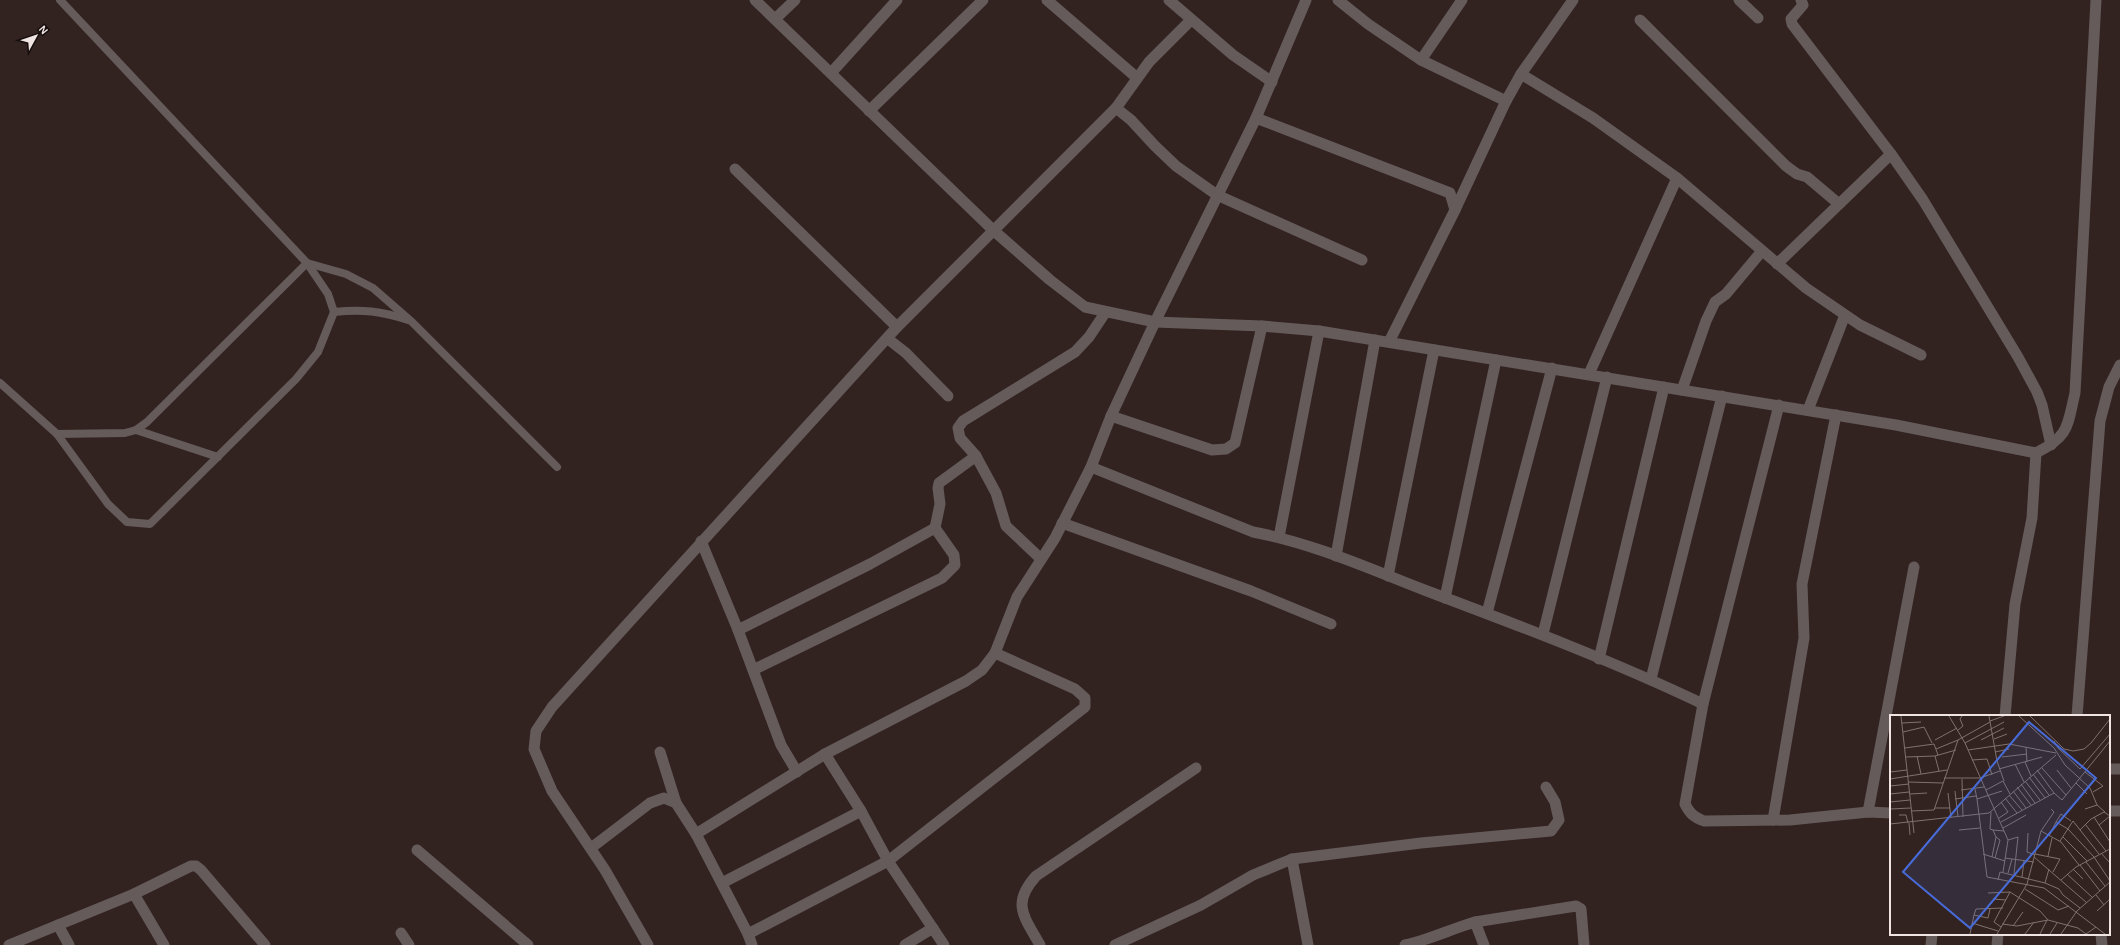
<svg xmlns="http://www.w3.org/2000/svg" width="2120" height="945" font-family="'Alegreya Sans',sans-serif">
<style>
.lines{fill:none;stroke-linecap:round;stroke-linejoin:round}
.service{stroke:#645b5a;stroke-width:8}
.minor{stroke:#645b5a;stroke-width:11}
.inset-road{fill:none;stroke:#7f716e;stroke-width:1}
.view{fill:#476cda;fill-opacity:0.15;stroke:#476cda;stroke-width:2}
.inset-edge{fill:none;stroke:#f0e5e2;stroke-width:2}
</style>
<rect width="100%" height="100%" fill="#332320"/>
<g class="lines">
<g class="service">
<polyline points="307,263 346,274 373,288 412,322 557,467"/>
<path d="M 334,312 C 362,309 381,311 408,320"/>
<polyline points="0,383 57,434 108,504 127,522 150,524 296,379 318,352 334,312 328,294 307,263 60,0"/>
<polyline points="136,430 218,457"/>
<polyline points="57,434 125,433 136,430 147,422 307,263"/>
</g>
<g class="minor">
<path d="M 755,0 L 993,230 L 1050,280 L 1085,307 L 1155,322 L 1262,326 L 1319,331 L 1896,425 L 2036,453 C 2070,436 2067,426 2075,393 L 2096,0"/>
<polyline points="1047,0 1136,77"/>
<polyline points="1169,0 1233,55 1272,82"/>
<polyline points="1338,0 1368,24 1421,60 1506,101"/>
<polyline points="1739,0 1758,18"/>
<polyline points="1801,0 1803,5 1791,19 1792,24 1891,154 1923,200 2018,357 2037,392 2042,405 2051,445"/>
<polyline points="775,19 795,0"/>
<polyline points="1191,20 1149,62 1116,108 1131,120 1155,146 1176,166 1217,195 1362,260"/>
<polyline points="1640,20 1786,166 1797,174 1807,177 1839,204"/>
<polyline points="1421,60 1462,0"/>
<polyline points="831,73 897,0"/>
<polyline points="1521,74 1593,118 1677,178 1806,288 1860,325 1921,355"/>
<polyline points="869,111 983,0"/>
<polyline points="1256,118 1450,193 1455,210 1389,342"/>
<polyline points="735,169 897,327"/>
<polyline points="1455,210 1506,101 1521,74 1573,0"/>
<polyline points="1777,264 1891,154"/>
<polyline points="888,339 906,353 948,396"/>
<polyline points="1589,374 1677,178"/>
<polyline points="1682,390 1706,321 1715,302 1726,294 1762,251"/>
<polyline points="1808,410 1845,315"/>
<polyline points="1111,416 1212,450 1226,449 1235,443 1262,326"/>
<polyline points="976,456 960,438 958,428 963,421 1075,352 1089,337 1105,313"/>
<path d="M 1091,467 L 1253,532 C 1313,543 1370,569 1427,591 C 1520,626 1613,661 1703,704 L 1685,804 C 1690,814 1694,817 1704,821 L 1790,820 L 1868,812 L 1891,813"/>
<polyline points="1062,523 1251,591 1331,624"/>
<polyline points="1279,537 1319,331"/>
<polyline points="701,541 738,630 781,745 797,772"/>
<polyline points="1336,556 1375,340"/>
<polyline points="1388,576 1434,350"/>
<polyline points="1445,598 1496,360"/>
<polyline points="1487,613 1552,368"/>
<polyline points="738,630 870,564 935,528 940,504 938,488 939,483 976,456 996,493 1006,526 1041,559"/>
<polyline points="1543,634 1607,377"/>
<polyline points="1599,659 1664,387"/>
<polyline points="753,670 942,578 955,565 954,555 935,528"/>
<polyline points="1651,679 1722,396"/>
<polyline points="1703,704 1779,405"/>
<polyline points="2005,716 2015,604 2032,518 2036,453"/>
<polyline points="2077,716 2100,421 2109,387 2120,365"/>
<polyline points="660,752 676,803"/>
<polyline points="825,754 861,811 888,861 944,945"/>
<polyline points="2109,769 2120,769"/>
<polyline points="2109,811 2120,811"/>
<polyline points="1868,812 1914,567"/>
<polyline points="1773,820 1804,638 1802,584 1836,415"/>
<polyline points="696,834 825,754 966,681 982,670 995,653 1017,597 1055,538 1091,467 1111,416 1155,322 1256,118 1306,0"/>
<polyline points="591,848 650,803 664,798 676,803 696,834 748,934 752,945"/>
<polyline points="417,850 528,945"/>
<polyline points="1292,859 1308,945"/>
<polyline points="722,883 861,811"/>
<polyline points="1475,922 1576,906 1581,909 1584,945"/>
<polyline points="58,925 69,945"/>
<polyline points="401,933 409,945"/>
<polyline points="748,934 888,861 1085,707 1085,698 1075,689 995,653"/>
<polyline points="2101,934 2102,945"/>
<polyline points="9,945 134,894"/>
<polyline points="164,945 134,894 191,866 196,866 201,870 265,945"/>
<polyline points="648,945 605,870 552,791 534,749 536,731 552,707 897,327 1116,108"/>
<polyline points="905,945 933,928"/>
<path d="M 1040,945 C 1024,916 1011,904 1036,876 L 1196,768"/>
<polyline points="1115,945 1201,905 1253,875 1292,859 1421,843 1551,831 1559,820 1555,802 1546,787"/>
<path d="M 1405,945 C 1429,940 1451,929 1475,922 L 1484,945"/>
<polyline points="1931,945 1932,934"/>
<polyline points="1997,945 1998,934"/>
</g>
</g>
<g transform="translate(1890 715)">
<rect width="220" height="220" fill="#332320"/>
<path class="inset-road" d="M 11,1 L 24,118M 59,1 L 75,28 L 118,125 L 113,157M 99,1 L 107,46 L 114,66M 129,1 L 164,33 L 175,50 L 200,73 L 207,90 L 215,97M 140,1 L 174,34 L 183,36 L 194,34 L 201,28 L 220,4M 100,6 L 114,1M 12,8 L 31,7M 68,15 L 73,11 L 70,4 L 72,1M 13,17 L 34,12 L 42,28M 104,24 L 117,19M 45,25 L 67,13M 91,25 L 114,13M 164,26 L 168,33 L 190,54 L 220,19M 75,28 L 114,7M 136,32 L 137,47M 15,33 L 44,29 L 48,40M 46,34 L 68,25M 78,35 L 119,29 L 166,38M 105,37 L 119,34M 27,41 L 31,59M 45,41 L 49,56M 16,42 L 45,41 L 66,35M 112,42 L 137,39M 82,45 L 97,44 L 102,60M 135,47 L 141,61M 125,49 L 134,67M 151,52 L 176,80M 109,54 L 152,42M 147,55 L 164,78M 167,55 L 181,73M 0,57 L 17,55M 195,57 L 213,71 L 203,77M 143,59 L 159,80M 139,62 L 155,83M 54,63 L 90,63 L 110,56M 0,64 L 57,55M 72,64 L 73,102M 135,66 L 150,85M 18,67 L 53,68M 186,68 L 197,79M 131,69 L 145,88M 0,71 L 19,69M 127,72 L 141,90M 85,74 L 87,84 L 112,76M 71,75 L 94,72M 96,75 L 113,66 L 120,79M 65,76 L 68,102M 123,76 L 136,93M 58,78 L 61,103M 0,79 L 19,77M 20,79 L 37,78M 119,80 L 132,95M 115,83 L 127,98M 65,84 L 86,81M 87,84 L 97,162 L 154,173 L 215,219M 0,87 L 20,85M 45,93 L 60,93M 0,94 L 21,93M 195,94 L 207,90M 21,96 L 44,95 L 68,25 L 100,7M 101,97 L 100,114 L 103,115M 9,100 L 16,100 L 18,108M 204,102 L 220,127M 109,103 L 118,97 L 111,87M 111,107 L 164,78 L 172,85 L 220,26M 166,107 L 171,99 L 181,106M 19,108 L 20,120M 0,109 L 99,98 L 166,40M 195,109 L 216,136M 209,110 L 220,101M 113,113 L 136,100M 69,115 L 90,113M 190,115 L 201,104 L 214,97 L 220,101M 151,116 L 171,127 L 189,150M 138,118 L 137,137 L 145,140M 159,121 L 166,107 L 178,114 L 204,142 L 220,166M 173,122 L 197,146M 118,125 L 128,122 L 124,159M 170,126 L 183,106 L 209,139M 211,138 L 220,148M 93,139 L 115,146M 145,139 L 170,144 L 163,157M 158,141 L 162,123M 102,142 L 106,122 L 103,115 L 114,116M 144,142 L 197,188M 105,143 L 110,125 L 106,122M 115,143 L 144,147M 196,147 L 215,171M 190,150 L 210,176M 183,154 L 193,164M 118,158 L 122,144M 177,159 L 203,183M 132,162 L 134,146M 108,165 L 110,157 L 155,168 L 159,154M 171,165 L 186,152 L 220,134M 155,168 L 169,174 L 173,180 L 190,193M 135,174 L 168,195 L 179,191M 98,178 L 120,177 L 150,196 L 158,205M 206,180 L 214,190M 103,184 L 116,185M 100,194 L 98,203 L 84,200 L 86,194 L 113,193M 207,196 L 220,184M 82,208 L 108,216M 112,209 L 127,211 L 158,205 L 188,213 L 196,219M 123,211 L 133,197M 111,212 L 104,207 L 120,177M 80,219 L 84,200M 107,219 L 137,169 L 151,116 L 164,97 L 161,94M 135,219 L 144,207M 150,219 L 157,205M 160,219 L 167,208M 171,219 L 187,196 L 220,167M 196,219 L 206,212"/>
<path class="view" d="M 139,7 L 206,63 L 80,213 L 13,157 Z"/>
<rect width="220" height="220" class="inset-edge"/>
</g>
<g transform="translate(36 36) rotate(50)" stroke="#160e0d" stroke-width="3" paint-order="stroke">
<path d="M0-3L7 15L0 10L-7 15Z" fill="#f0e5e2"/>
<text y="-6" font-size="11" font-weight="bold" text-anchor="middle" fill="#f0e5e2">N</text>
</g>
</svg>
